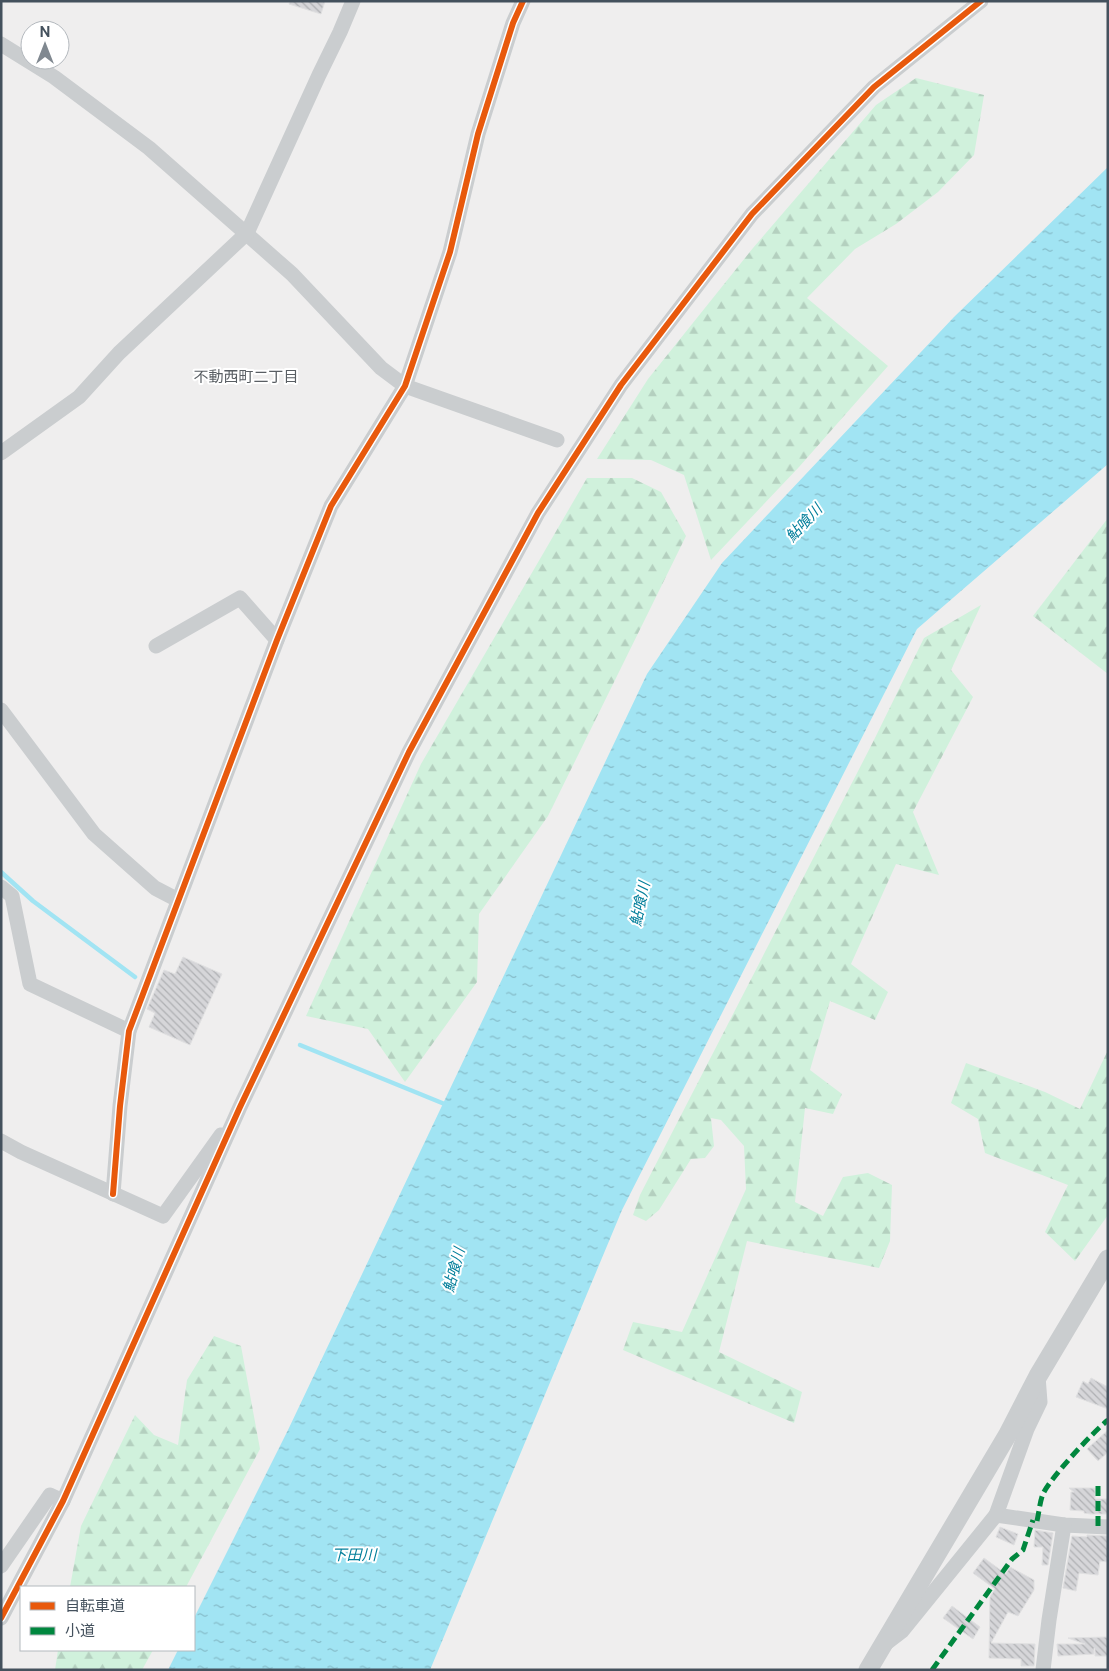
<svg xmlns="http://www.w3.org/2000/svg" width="1109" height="1671" font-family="'Public Sans','Noto Sans JP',sans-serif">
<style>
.forest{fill:url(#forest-firs)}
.water{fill:url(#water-ripples)}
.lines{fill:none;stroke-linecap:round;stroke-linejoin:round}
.stream{stroke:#a1e4f3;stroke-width:4.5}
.building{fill:url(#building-back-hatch);stroke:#e0e0e1}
.minor{stroke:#cacdcf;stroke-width:15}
.tertiary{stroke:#cacdcf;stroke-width:19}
.quiet{stroke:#00873e;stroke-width:5;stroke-dasharray:10 5;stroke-linecap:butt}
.cycleway-casing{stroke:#fff;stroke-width:9}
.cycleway{stroke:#e8590c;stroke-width:6}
.labels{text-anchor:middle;stroke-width:4;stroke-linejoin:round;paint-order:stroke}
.neighbourhood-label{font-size:15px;fill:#595e63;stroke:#fff}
.water-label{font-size:15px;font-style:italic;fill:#037f9b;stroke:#fff}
</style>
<defs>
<pattern id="forest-firs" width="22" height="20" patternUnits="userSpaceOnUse" patternTransform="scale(1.25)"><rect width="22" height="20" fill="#d0f1dc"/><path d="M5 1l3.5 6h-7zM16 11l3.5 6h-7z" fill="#b4d0bf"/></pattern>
<pattern id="water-ripples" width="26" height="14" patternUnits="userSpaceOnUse" patternTransform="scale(1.25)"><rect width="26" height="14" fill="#a1e4f3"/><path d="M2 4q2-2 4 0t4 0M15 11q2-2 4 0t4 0" fill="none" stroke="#85bbc8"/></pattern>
<pattern id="building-back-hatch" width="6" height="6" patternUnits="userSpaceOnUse" patternTransform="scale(1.25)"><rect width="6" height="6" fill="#d6d6d9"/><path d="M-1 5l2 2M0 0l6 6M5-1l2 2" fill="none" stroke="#afb0b3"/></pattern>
</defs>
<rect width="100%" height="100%" fill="#efeeee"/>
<g class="forest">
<polygon points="916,78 984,95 974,155 938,192 896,224 855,249 807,298 888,366 799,467 711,560 684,475 651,460 597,459 648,379 753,248 876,105"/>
<polygon points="587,478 632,478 661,492 686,536 548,816 479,914 477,982 405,1082 368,1029 306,1016 421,764"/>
<polygon points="1108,518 1108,674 1033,616"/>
<polygon points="981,605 951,670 973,697 913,812 939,875 896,864 851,964 888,992 875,1020 830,1001 810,1070 842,1094 833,1114 805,1108 795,1202 823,1216 843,1177 868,1173 892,1185 890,1241 879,1268 747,1241 719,1352 802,1392 794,1423 623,1350 633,1322 682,1332 746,1189 744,1146 721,1120 711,1118 714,1146 705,1158 691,1159 659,1210 646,1221 633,1215 640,1195 873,742 924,638"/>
<polygon points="1108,1050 1108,1215 1075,1261 1045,1232 1068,1185 985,1153 978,1119 951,1103 966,1063 1045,1092 1080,1109"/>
<polygon points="214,1336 241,1346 260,1449 186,1587 70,1587 81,1526 135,1415 154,1435 178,1445 187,1380"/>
<polygon points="58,1650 153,1650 142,1670 55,1670"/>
</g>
<polygon class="water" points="1108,167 1108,464 917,629 622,1210 430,1670 168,1670 178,1650 194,1650 194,1618 288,1430 647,674 722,563 954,317"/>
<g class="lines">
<g class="stream">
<polyline points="1,872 33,901 135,977"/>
<polyline points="300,1045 447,1105"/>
</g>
</g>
<g class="building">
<polygon points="290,1 325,1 321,14 289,4"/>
<polygon points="183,957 222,974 190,1045 149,1027 155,1013 147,1009 164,970 175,974"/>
<polygon points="1091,1378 1108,1387 1108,1409 1076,1397 1083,1381 1088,1384"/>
<polygon points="1108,1430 1108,1452 1098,1461 1087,1449"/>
<polygon points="1069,1488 1095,1488 1095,1499 1108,1499 1108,1514 1091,1514 1084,1513 1084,1511 1070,1510 1071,1492 1074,1492"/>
<polygon points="1000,1527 1018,1534 1014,1545 996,1537"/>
<polygon points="1035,1530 1053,1533 1048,1565 1042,1565 1043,1547 1034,1547"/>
<polygon points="1087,1535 1108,1536 1108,1562 1100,1561 1098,1575 1079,1573 1076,1591 1063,1588 1072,1536 1087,1537"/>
<polygon points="984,1558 1006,1574 1010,1567 1034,1580 1034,1590 1018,1616 1008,1612 991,1643 1035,1644 1034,1666 1021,1666 1021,1659 989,1658 990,1597 995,1589 973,1573"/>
<polygon points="952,1606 980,1627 973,1639 943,1618"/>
<polygon points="1108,1637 1108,1656 1095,1656 1095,1649 1094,1648 1094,1654 1058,1656 1057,1644 1085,1644 1068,1638"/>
</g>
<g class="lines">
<g class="minor">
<polyline points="1,44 54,77 149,148 292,274 381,368 405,386 557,440"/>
<polyline points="1,453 79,397 119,353 247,233 319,75 340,32 353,1"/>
<polyline points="156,646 240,598 277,640"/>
<polyline points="1,710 94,834 155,888 178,900"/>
<polyline points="1,887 12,896 30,984 129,1031"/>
<polyline points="1,1141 21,1152 163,1216 221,1135"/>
<polyline points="113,1194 120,1106 129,1031 277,640 331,506 405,386 450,252 478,134 513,23 523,1"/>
<polyline points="1038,1376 1040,1402 1027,1429 996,1515 1064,1525 1108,1527"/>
<polyline points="1,1566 50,1495 63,1501"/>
<polyline points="1,1618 63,1501 240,1107 409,752 538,513 621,385 752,214 874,87 981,1"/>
<polyline points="885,1644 902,1631 996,1515"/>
<polyline points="1043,1670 1049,1620 1064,1525"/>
</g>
<polyline class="tertiary" points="868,1670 1008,1434 1038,1376 1108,1259"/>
<g class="quiet">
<path d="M 1037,1521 C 1039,1512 1040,1501 1043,1494 C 1050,1478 1093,1432 1108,1420"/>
<polyline points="1098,1526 1098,1481"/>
<polyline points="932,1670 1012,1559 1023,1550 1033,1520"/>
</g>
<g class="cycleway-casing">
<g id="cycleway">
<polyline points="113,1194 120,1106 129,1031 277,640 331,506 405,386 450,252 478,134 513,23 523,1"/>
<polyline points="1,1618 63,1501 240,1107 409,752 538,513 621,385 752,214 874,87 981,1"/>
</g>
</g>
<use href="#cycleway" class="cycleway"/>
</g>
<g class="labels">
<g class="neighbourhood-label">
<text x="246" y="382">不動西町二丁目</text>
</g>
<g class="water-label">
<text transform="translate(804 523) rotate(-47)" y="5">鮎喰川</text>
<text transform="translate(640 904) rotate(-78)" y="5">鮎喰川</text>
<text transform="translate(454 1270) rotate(-75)" y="5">鮎喰川</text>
<text x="354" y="1560">下田川</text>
</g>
</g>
<rect width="1109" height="1671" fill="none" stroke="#44515d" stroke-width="5"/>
<rect x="20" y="1586" width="175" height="65" fill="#ffffff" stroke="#b4b9be"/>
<rect x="30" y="1602" width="25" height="8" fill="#e8590c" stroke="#b4b9be"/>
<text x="65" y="1611" font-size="15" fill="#44515d">自転車道</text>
<rect x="30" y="1627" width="25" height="8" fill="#00873e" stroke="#b4b9be"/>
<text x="65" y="1636" font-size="15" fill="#44515d">小道</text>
<g transform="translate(45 45)"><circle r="24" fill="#ffffff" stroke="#b4b9be"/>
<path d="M0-4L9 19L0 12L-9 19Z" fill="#808890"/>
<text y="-8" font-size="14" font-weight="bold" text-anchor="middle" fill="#44515d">N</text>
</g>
</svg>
